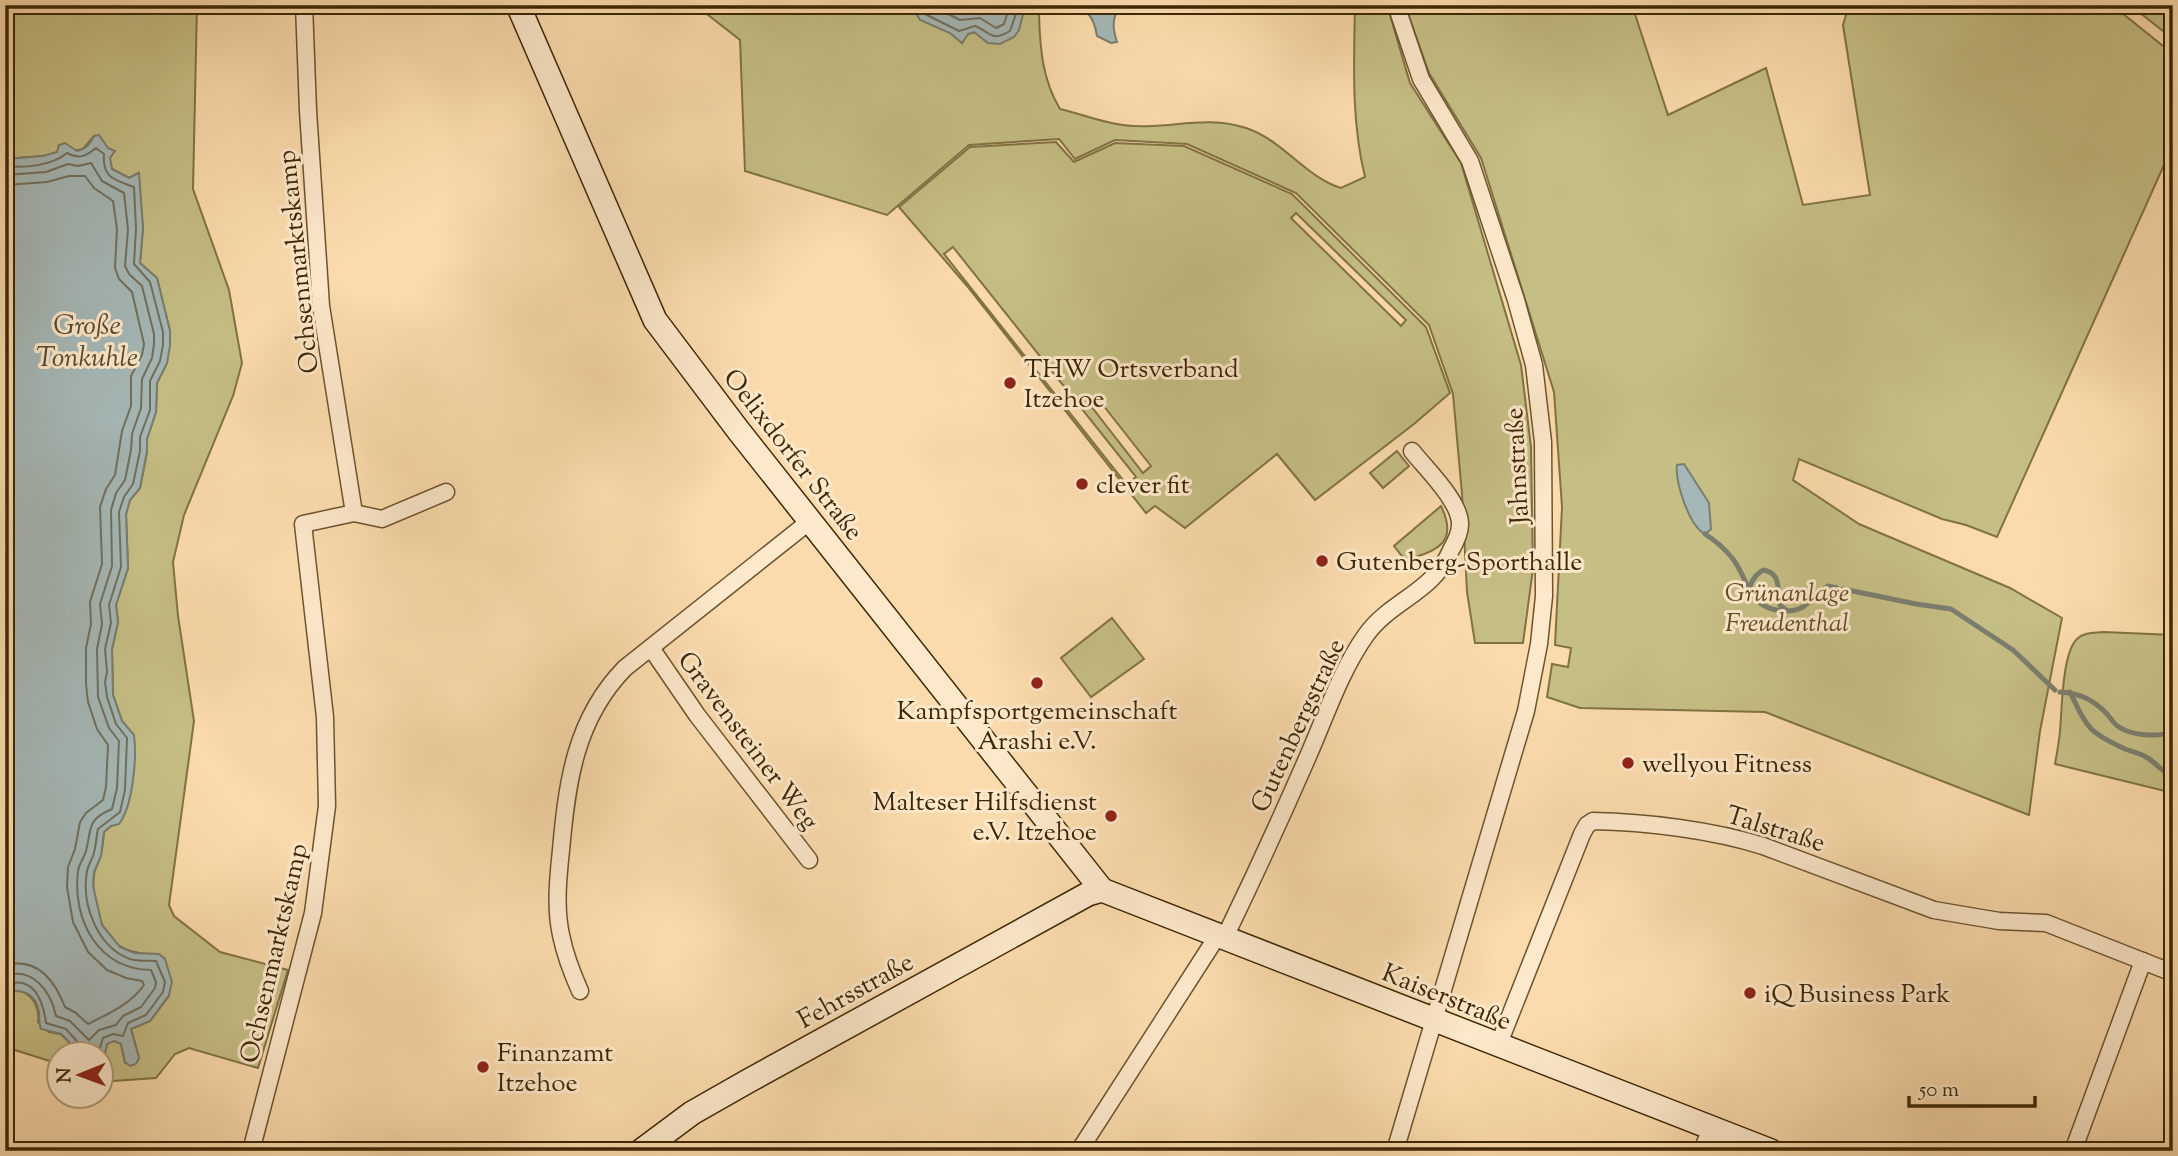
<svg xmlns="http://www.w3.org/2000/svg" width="2178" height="1156" font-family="'Sorts Mill Goudy',serif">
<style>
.green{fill:#c5be85;stroke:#817244;stroke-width:2;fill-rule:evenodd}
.water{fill:#a5b8b7;stroke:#7b7e6f;stroke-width:2}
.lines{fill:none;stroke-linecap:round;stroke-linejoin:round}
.shore{stroke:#71705e;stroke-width:2}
.stream{stroke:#7b7e6f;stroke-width:5}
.street-casing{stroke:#6c542e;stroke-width:19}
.secondary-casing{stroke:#3d2704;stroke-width:26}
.street{stroke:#fce8ca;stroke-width:16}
.secondary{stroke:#fce8ca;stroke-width:23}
.poi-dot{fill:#8f2418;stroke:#fce8ca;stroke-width:2.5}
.labels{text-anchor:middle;stroke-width:6;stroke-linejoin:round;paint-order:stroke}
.street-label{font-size:26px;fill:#3d2704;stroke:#fce8ca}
.poi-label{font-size:26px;fill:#3d2704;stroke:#fce8ca;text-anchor:start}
.park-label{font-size:26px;font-style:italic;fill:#5f4d24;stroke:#fce8ca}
.water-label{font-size:28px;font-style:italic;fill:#574b31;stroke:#fce8ca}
</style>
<rect width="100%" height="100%" fill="#fbdbad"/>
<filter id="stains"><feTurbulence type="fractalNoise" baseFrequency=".00286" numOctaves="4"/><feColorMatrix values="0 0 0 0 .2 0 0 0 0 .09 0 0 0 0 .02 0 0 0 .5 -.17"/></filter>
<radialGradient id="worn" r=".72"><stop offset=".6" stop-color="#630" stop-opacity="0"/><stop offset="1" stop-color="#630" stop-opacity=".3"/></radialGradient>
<g class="green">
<path d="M 5,5 L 197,5 L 193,189 L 229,290 L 242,363 L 233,396 L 184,515 L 173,562 L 178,616 L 194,721 L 169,905 L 174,916 L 220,952 L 288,970 L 258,1068 L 189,1048 L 175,1054 L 156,1078 L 113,1081 L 102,1078 L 102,1065 L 107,1044 L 114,1040 L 121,1044 L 125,1063 L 139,1058 L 131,1029 L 150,1021 L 169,996 L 165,959 C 151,952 138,956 123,948 C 100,936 91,899 94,875 C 95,867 100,861 101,854 C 103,847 103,839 104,832 L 111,826 L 133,758 L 133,735 L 122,721 L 113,695 L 112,649 L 118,622 L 116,605 L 128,568 L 126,514 L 130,500 L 140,488 L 147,452 L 147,439 L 156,412 L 157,383 L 167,363 L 170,331 L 157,278 L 140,263 L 143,228 L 138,173 L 129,178 L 112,169 C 105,153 112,147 94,136 L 83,149 L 43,156 L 5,159 Z"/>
<path d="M 641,5 L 863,5 L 865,12 L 881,12 L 890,5 L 913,5 L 926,21 L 951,33 L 962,43 L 968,34 L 975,32 L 988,43 C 1014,37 1015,40 1023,14 L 1044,5 L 1039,9 L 1039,14 C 1040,48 1042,79 1060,109 C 1082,114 1112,126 1134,126 C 1173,128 1208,115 1246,128 C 1283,140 1305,177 1341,188 L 1365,177 C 1351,120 1354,63 1355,5 L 1387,5 L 1410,83 L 1461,163 L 1521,365 L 1531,447 L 1533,569 L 1523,643 L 1475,643 L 1467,592 L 1462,494 L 1453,394 L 1429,325 L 1296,193 L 1187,144 L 1115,140 L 1075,159 L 1059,139 L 969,145 L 887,215 L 745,171 L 740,40 L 703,11 Z"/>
<polygon points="1405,5 1632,5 1668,115 1766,68 1803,205 1870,195 1843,25 1849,5 2112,5 2173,54 2173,145 1997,537 1966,525 1942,519 1799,459 1793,480 1859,524 2010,588 2062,618 2040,731 2029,815 1765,712 1580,708 1547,697 1552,664 1568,667 1571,648 1555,645 1562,507 1554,392 1481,158 1429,73"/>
<polygon points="2130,5 2173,5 2173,39"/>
<path d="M 1056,142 L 1074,162 L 1115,143 L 1184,146 L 1292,194 L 1426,327 L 1450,393 L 1414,424 L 1315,500 L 1277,454 L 1185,528 L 1155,506 L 1146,513 L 967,286 L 899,207 L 970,147 ZM 1296,213 L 1406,320 L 1401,326 L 1291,218 ZM 953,247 L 1136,477 L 1127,485 L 944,254 ZM 1099,400 L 1151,466 L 1143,473 L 1091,406 Z"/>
<polygon points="1397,451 1409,466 1383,488 1370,473"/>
<path d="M 1441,506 C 1459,543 1437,551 1405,560 L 1394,546 Z"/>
<polygon points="1112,618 1144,659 1091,697 1061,658"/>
<path d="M 2103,632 L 2173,635 L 2173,793 L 2055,764 C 2057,753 2059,742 2060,731 C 2062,710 2062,653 2077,639 C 2084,632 2094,633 2103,632 Z"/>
<path d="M 14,989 C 31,992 40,1005 38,1022 L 49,1032 L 61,1034 L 81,1054 L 60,1054 L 59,1064 L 5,1047 L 5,992 Z"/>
</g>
<g class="water">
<polygon points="1043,5 1039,9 1038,14 1031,11 1023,14 1019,30 1014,37 1000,44 988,43 974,32 968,34 962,43 950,33 920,20 912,6"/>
<path d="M 1057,5 L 1160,5 L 1149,14 L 1129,8 L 1120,8 C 1111,18 1113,30 1117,42 L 1111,43 L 1097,36 C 1092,7 1083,10 1057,5 Z"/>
<path d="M 99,135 L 108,148 L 115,151 L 110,158 L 112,169 L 129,178 L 139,173 L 143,228 L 140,263 L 157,278 L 170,331 L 170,346 L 167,363 L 157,383 L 156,412 L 147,439 L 147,451 L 140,488 L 130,500 L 126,514 L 128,568 L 116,605 L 118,622 L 112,649 L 113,695 L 122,721 L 134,735 C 137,757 133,806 119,824 L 111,826 L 104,832 L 101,856 L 94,872 L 93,886 L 102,925 L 120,947 L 134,953 L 159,954 L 165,959 L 172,982 L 169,995 L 150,1021 L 131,1029 L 139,1058 L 136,1064 L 130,1066 L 125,1062 L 121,1044 L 114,1041 L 107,1044 L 105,1053 L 107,1060 L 103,1065 L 102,1054 L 81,1054 L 61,1034 L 41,1029 C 38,1022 40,1019 39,1012 C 36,993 21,988 5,992 L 5,159 L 43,156 L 57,152 L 59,145 L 65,143 L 77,151 C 86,149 90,144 94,136 Z"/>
<path d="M 1684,464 L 1709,503 L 1711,529 L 1705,534 C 1689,526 1675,482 1677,465 Z"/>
</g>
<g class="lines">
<g class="shore">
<path d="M 920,5 L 925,14 L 959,31 L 975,26 C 992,33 991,42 1010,31 L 1017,11 L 1027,5"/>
<polyline points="930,5 960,20 980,18 996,28 1004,24 1010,5"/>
<path d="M 5,166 C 24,168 52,166 67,153 C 79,159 85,157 96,148 L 104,154 C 102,179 116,180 134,187 L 136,228 L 134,264 L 150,282 L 163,332 L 163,345 L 160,361 L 150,381 L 150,410 L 140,437 L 140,451 L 133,484 L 124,497 L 119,512 L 121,567 L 109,605 L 111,623 L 105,649 L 107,672 L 105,682 L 107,697 L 116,724 L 127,738 L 125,790 L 120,812 L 98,829 C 96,838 96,848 93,856 C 91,861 88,866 87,871 C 81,904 97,947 130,959 C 139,962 147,960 156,961 L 165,982 L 163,992 L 146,1015 L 128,1023 L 123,1036 L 113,1034 L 103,1038 L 98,1054"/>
<path d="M 5,175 L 46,172 L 68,164 L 78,166 L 91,163 L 102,181 L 124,193 L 128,229 L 125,266 L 129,274 L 142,286 L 154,334 L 154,344 L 152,358 L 142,379 L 141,408 L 132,434 L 131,450 L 125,480 L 116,493 L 111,510 L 112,566 L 100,604 L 102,624 L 97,649 L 98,697 L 109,728 L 119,741 L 117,788 L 112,809 C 86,820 92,828 86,851 C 84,858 79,864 78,871 C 72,920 98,969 151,970 L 156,982 L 155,988 L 141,1007 L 123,1016 L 116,1025 L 99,1030 L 89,1040 L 70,1021 L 56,1016 C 51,992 33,966 5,976"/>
<path d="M 5,185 L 47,182 L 69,176 L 85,176 L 94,188 L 113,201 L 117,229 L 115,268 L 119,279 L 132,292 L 144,344 L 142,355 L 131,376 L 131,406 L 122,431 L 115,475 L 106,489 L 100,507 L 102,564 L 90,602 L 91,624 L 86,648 L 86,684 L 88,702 L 97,729 L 108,745 L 106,787 L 103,800 L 86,813 L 80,822 L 75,849 L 68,867 L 67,887 L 73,922 L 88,952 L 107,970 L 126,978 L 142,981 L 144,985 C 131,1004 108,1014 88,1024 L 76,1013 L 65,1007 C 55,981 37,957 5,965"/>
<path d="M 5,985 C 34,974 43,1001 46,1023 L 66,1029 L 83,1048 L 84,1054"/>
</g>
<g class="stream">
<path d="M 1705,534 C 1716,541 1725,549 1733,559 C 1748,579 1748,605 1776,610 C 1785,612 1795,611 1803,607 C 1811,601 1820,592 1828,586 L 1837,588"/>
<polyline points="1843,589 1916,604 1951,609 2013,650 2055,690"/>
<path d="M 1749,592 C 1751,581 1754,576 1763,570 C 1782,573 1777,590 1780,605 L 1787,611"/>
<path d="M 2060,692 C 2080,693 2094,700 2108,715 C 2111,719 2114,724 2119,727 C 2132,736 2158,737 2173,732"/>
<path d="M 2070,692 C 2088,729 2088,732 2125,749 C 2132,752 2140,753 2146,757 C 2157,763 2160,771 2173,776"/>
</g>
<g class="street-casing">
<g id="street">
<polyline points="354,513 382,519 446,492"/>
<polyline points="651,648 697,715 809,860"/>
<path d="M 1225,937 C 1254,877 1282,816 1309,754 C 1326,715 1341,670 1366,635 C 1391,600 1433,593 1451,550 C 1455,543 1460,533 1460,525 C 1461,502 1426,469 1412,451"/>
<path d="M 580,991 C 572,973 565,955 561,935 C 555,908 558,878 561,850 C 567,783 575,719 625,668 L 810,521"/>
<path d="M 1498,1046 L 1582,834 L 1587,825 L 1593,821 C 1646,822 1712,830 1763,846 L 1934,910 L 1999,921 L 2046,923 L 2173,973"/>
<polyline points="251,1151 313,913 327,806 325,717 303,524 354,513 321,306 308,111 304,5"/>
<polyline points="1079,1151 1218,935"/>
<polyline points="1395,1151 1526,711 1539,644 1544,596 1543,442 1534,365 1516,300 1470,161 1421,79 1396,5"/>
<polyline points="1702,1151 1711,1128"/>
<polyline points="2073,1151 2143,961"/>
</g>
</g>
<g class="secondary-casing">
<g id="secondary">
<polyline points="518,5 655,320 738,430 1102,890"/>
<polyline points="641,1151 692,1113 750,1080 1088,894 1102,890 1771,1151"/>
</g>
</g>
<use href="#street" class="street"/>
<use href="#secondary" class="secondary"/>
</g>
<g class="poi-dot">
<circle cx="1010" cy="383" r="7"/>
<circle cx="1082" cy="484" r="7"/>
<circle cx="1322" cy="561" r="7"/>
<circle cx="1037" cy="683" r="7"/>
<circle cx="1628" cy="763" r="7"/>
<circle cx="1111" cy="816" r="7"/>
<circle cx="1750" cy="993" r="7"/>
<circle cx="483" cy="1067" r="7"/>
</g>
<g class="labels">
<g class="street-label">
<text transform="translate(297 262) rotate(-96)" y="9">Ochsenmarktskamp</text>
<text transform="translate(794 454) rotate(52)" y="9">Oelixdorfer Straße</text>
<text transform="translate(1516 466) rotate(-93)" y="9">Jahnstraße</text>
<text transform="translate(1297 725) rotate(-65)" y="9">Gutenbergstraße</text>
<text transform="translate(749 740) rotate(53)" y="9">Gravensteiner Weg</text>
<text transform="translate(1776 828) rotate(17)" y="9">Talstraße</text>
<text transform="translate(273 953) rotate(-77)" y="9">Ochsenmarktskamp</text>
<text transform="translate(855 990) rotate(-29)" y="9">Fehrsstraße</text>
<text transform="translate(1447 996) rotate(22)" y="9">Kaiserstraße</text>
</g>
<g class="poi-label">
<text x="1024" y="377">THW Ortsverband<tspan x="1024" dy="30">Itzehoe</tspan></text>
<text x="1096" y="493">clever fit</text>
<text x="1336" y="570">Gutenberg-Sporthalle</text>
<text x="1037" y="719" text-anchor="middle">Kampfsportgemeinschaft<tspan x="1037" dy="30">Arashi e.V.</tspan></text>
<text x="1642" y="772">wellyou Fitness</text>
<text x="1097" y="810" text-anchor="end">Malteser Hilfsdienst<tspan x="1097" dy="30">e.V. Itzehoe</tspan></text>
<text x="1764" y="1002">iQ Business Park</text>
<text x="497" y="1061">Finanzamt<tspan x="497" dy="30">Itzehoe</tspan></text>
</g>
<g class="park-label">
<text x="1787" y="601">Grünanlage<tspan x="1787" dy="30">Freudenthal</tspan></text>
</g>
<g class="water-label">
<text x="87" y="334">Große<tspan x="87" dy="32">Tonkuhle</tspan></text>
</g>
</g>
<rect width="2178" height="1156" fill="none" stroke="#fbdbad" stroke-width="28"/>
<rect x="7" y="7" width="2164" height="1142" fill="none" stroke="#3d2704" stroke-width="3.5"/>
<rect x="14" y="14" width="2150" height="1128" fill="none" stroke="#3d2704" stroke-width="2"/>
<g transform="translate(80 1075) rotate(269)"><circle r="33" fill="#fce8ca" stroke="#b09b7b" stroke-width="2"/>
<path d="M0-5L12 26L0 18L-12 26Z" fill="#8f2418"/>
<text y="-10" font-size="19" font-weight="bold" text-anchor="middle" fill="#3d2704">N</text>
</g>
<path d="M1909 1096v10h126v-10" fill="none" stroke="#3d2704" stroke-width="3.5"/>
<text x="1919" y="1096" font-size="21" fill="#3d2704" stroke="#fce8ca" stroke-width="5" paint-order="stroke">50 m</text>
<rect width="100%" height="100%" filter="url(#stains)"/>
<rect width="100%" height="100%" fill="url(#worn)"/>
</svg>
